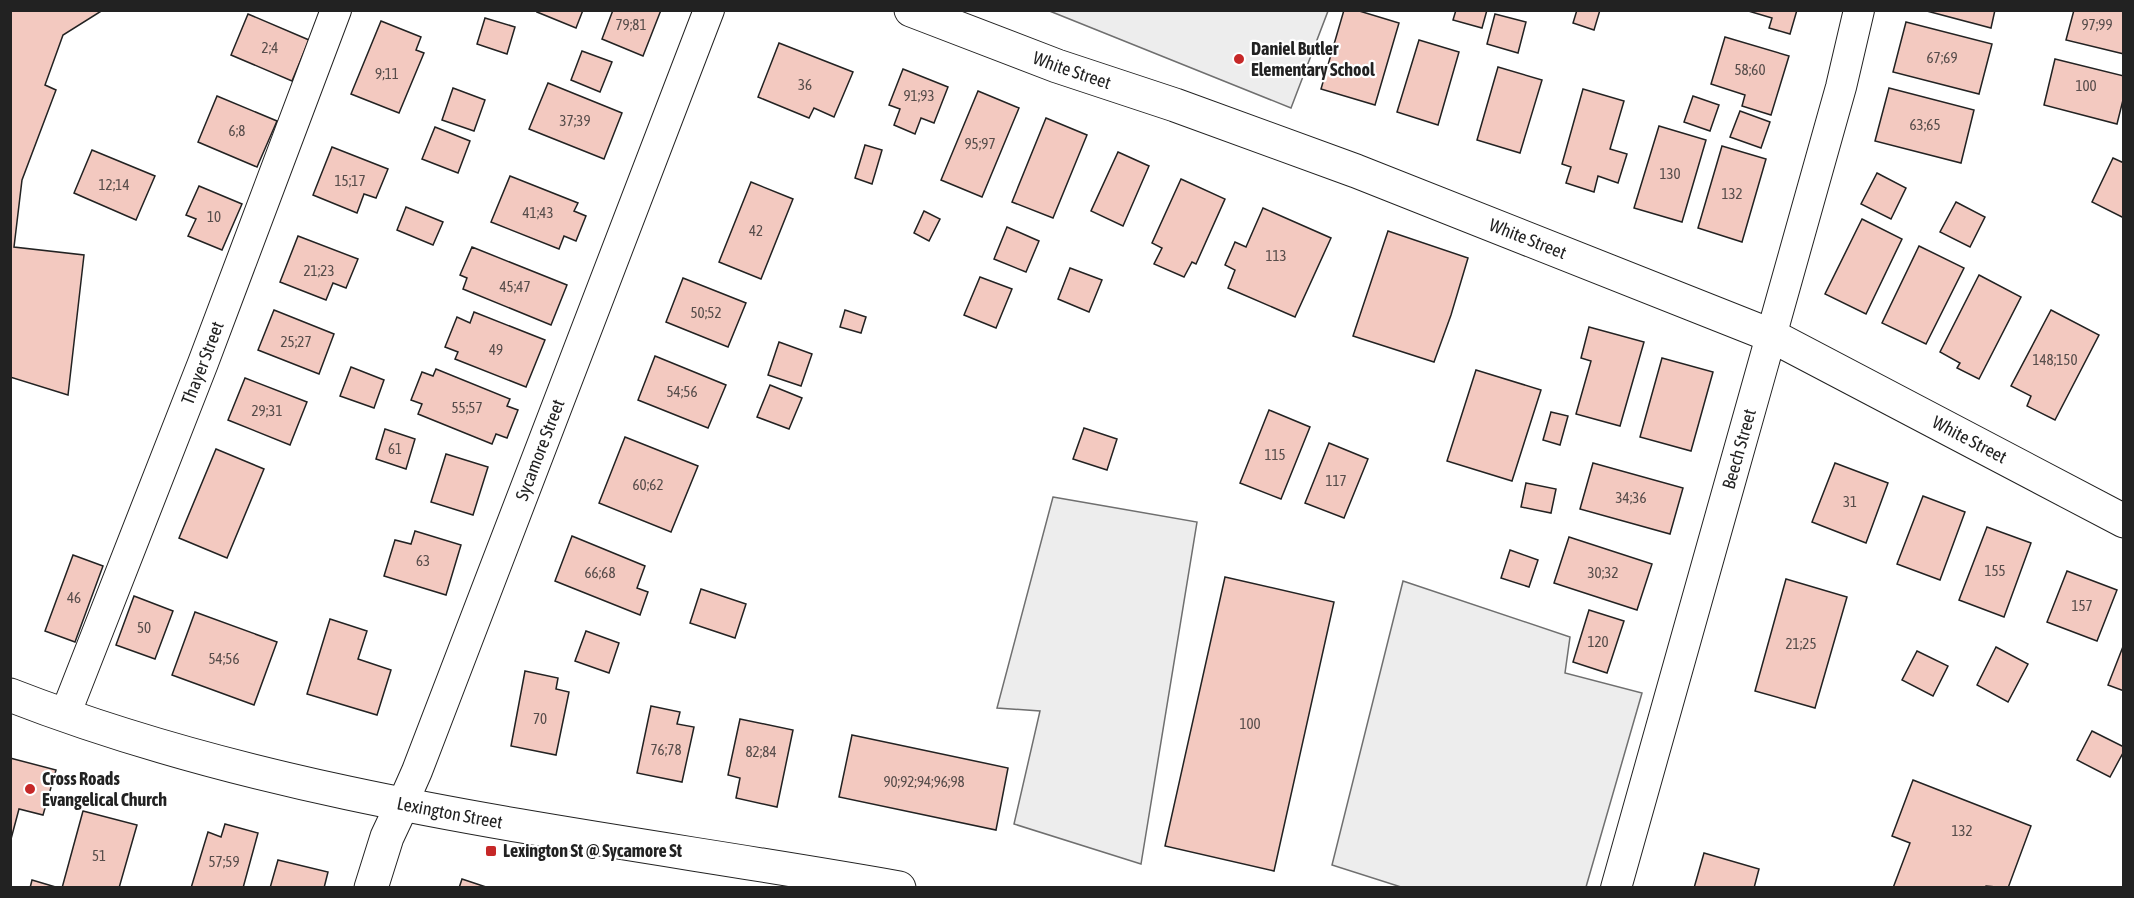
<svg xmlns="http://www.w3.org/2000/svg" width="2134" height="898" font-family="'Asap Condensed',sans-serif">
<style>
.parking{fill:#ededed;stroke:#6f6f6f;stroke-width:1.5}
.building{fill:#f3c9c0;stroke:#222;stroke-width:1.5}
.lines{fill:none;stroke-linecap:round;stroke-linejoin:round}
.minor-casing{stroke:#222;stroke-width:32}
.tertiary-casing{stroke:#222;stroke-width:35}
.minor{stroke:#fff;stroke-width:30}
.tertiary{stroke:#fff;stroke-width:33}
.poi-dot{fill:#c62828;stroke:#fff;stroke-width:2}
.labels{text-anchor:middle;stroke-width:4.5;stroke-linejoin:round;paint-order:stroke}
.number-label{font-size:15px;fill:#564c4a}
.poi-label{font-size:18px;font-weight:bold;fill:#222;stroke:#fff;text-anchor:start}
.street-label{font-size:18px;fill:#222;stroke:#fff}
</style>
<rect width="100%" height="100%" fill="#fff"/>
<g class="parking">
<polygon points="1047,10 1328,10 1328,11 1291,108"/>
<polygon points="1053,497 1197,522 1141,864 1014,824 1040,711 997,708"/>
<polygon points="1403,581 1570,637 1565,673 1642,693 1586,887 1401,887 1332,865"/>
</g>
<g class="building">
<polygon points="10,10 103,10 63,35 45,85 56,90 22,180 14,247 84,255 68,395 10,377"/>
<polygon points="538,10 583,10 576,28 537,12"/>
<polygon points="613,10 661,10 643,56 602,39"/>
<polygon points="1344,10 1356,10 1399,23 1375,105 1321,89"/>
<polygon points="1456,10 1487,10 1482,28 1453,20"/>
<polygon points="1577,10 1600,10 1594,30 1573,23"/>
<polygon points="1745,10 1797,10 1790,34 1769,28 1772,18"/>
<polygon points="1923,10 1995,10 1991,28"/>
<polygon points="2074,10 2124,10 2124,54 2066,40"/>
<polygon points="248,14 309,40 292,81 231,55"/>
<polygon points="1495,14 1526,22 1518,53 1487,44"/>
<polygon points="485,18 515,27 507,54 477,44"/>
<polygon points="381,21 421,37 416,50 424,53 399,113 351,94"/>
<polygon points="1906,22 1992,44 1979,94 1893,72"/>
<polygon points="1725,37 1789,56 1771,115 1742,106 1745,95 1711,84"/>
<polygon points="1419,40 1459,52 1438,125 1397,112"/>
<polygon points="779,43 853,72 834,117 814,108 809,118 758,97"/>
<polygon points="582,51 612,62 600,92 571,80"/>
<polygon points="2055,59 2124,76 2124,96 2117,124 2044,105"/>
<polygon points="1498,67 1542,80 1520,153 1477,140"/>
<polygon points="903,69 948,87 934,123 921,118 915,134 894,125 900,109 889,105"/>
<polygon points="548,83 622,113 604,159 529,129"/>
<polygon points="453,88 485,100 474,131 442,120"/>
<polygon points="1889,88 1974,110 1961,163 1875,141"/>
<polygon points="1583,89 1624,101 1610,149 1627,154 1618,183 1598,176 1594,192 1566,183 1571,167 1562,164"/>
<polygon points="978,91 1019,108 982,197 941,180"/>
<polygon points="217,96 277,121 257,167 198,142"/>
<polygon points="1693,96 1719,105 1710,131 1684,122"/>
<polygon points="1740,111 1770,122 1761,148 1730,137"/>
<polygon points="1046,118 1087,135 1053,218 1012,202"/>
<polygon points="1659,126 1706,140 1682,222 1634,208"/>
<polygon points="435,127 470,141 458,173 422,159"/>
<polygon points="865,145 882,150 872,184 855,178"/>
<polygon points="1722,146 1766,159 1742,242 1698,228"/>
<polygon points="332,147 388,169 376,198 364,194 357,213 313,195"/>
<polygon points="92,150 155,176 136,220 74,193"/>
<polygon points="1118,152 1149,166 1123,226 1091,211"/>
<polygon points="2113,158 2124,163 2124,218 2092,202"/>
<polygon points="1877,173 1906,188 1891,219 1861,204"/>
<polygon points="510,176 578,203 574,211 586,216 576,241 564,236 559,249 491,222"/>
<polygon points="1181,179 1225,199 1196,264 1192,262 1184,277 1154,264 1162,248 1152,243"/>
<polygon points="751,182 793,199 761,279 719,262"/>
<polygon points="199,186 242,204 222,250 188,236 196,219 186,215"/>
<polygon points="1956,202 1985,217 1970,247 1940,232"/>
<polygon points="406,207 443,222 433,245 397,230"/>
<polygon points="1263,208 1331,238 1295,317 1228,288 1235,270 1225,265 1235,242 1246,247"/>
<polygon points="924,211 940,219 929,241 914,233"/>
<polygon points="1862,219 1902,239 1866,314 1825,294"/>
<polygon points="1007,227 1039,241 1026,272 994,259"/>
<polygon points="1388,231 1468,258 1451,315 1434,362 1353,336"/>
<polygon points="298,236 358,259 346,288 333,283 326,300 280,282"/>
<polygon points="1919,246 1964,268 1926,344 1882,323"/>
<polygon points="472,247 567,285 551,325 463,289 467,278 460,275"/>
<polygon points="1070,268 1102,280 1089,312 1058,299"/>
<polygon points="1979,275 2021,297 1979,379 1957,368 1960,363 1940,352"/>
<polygon points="980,277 1012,289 996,328 964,315"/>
<polygon points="683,278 746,303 728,347 666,322"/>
<polygon points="274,310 334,334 319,374 258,350"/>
<polygon points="845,310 866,317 861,333 840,327"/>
<polygon points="2051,310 2099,335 2055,420 2027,406 2031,396 2011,386"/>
<polygon points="474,312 545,340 526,387 455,359 458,352 445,347 457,317 470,323"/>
<polygon points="1589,327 1644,342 1620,426 1576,414 1591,361 1581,358"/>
<polygon points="779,342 812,354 801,386 768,375"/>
<polygon points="655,356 726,385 708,428 638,400"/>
<polygon points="1662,358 1713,372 1691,451 1640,437"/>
<polygon points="351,367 384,380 374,408 340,396"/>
<polygon points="436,369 510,399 507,406 518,410 507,438 496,434 492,444 418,414 422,404 411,400 422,372 433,376"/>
<polygon points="1476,370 1541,390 1512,481 1447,461"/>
<polygon points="245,378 307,402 290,445 228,420"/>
<polygon points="770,385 802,398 789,429 757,417"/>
<polygon points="1269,410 1310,427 1281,499 1240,483"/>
<polygon points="1551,412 1568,416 1560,445 1543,440"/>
<polygon points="1084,428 1117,439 1107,470 1073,459"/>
<polygon points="385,429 415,439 406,469 376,459"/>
<polygon points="625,437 698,466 671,532 599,503"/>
<polygon points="1329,443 1368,459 1344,518 1305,503"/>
<polygon points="216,449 264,469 227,558 179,538"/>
<polygon points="446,454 488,467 473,515 431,502"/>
<polygon points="1593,463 1683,488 1670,534 1580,509"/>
<polygon points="1835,463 1888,483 1866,543 1812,522"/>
<polygon points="1526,483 1556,489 1551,513 1521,507"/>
<polygon points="1923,496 1965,512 1940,580 1897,564"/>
<polygon points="1987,527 2031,543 2004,617 1959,600"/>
<polygon points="415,531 461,545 446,595 384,576 395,540 411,544"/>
<polygon points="572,536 645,566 637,588 648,592 640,615 555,581"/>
<polygon points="1569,537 1652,564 1637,610 1554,583"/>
<polygon points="1510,550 1538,560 1529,587 1501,578"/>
<polygon points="73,555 103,566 75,642 45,631"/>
<polygon points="2067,571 2117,590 2097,641 2047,622"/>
<polygon points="1225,577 1334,602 1274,871 1165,846"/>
<polygon points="1786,579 1847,597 1815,708 1755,691"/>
<polygon points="701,589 746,604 735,638 690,623"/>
<polygon points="134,596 173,611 155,659 116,645"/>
<polygon points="1589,610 1624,621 1607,673 1573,662"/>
<polygon points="195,612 277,642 254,705 172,675"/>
<polygon points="330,619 367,631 358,659 391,670 377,715 307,694"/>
<polygon points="586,631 619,643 609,673 575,661"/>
<polygon points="2124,644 2124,691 2108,685"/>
<polygon points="1996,647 2028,664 2008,702 1977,685"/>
<polygon points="1917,651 1948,666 1933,696 1902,680"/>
<polygon points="525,671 558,678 556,689 569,692 556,755 511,746"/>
<polygon points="651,706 680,712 677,724 694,727 682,782 637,773"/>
<polygon points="740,719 793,730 777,807 736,798 740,778 728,775"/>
<polygon points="2092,731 2124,747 2124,751 2110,777 2077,760"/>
<polygon points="852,735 1008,768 996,830 839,797"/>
<polygon points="10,758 56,770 43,815 19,809 11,839"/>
<polygon points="1913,780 2031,826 2008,888 1986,886 1985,888 1893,888 1910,843 1892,836"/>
<polygon points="83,811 137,825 119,888 62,888"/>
<polygon points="225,824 258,833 243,888 191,888 208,832 221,837"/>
<polygon points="1704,853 1759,869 1754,888 1694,888"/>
<polygon points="278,860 328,872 324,888 270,888"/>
<polygon points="462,879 489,888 459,888"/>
<polygon points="32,880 59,888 30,888"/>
</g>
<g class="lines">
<g class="minor-casing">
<g id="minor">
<path id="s1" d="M 65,715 L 203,363 L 336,10"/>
<path id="s2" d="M 402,805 L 417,771 L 709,10"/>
<path id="s3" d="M 1616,888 L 1841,87 L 1859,10"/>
</g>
</g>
<g class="tertiary-casing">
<g id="tertiary">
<path id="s4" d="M 911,10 L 1057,66 L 1175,105 L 1356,171 L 1770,335 L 2124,521"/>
<path id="s5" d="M 10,695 C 295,806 601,835 899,888"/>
<polyline points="371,888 387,837 402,805"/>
</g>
</g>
<use href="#minor" class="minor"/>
<use href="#tertiary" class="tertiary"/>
</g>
<g class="poi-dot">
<circle cx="1239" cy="59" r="6"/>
<circle cx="30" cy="789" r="6"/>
<rect x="485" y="845" width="12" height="12" rx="3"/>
</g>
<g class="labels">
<g class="number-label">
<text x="631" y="30">79;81</text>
<text x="2097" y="30">97;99</text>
<text x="270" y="53">2;4</text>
<text x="1942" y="63">67;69</text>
<text x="1750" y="75">58;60</text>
<text x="387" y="79">9;11</text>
<text x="805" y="90">36</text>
<text x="2086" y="91">100</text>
<text x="919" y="101">91;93</text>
<text x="575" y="126">37;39</text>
<text x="1925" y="130">63;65</text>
<text x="237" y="136">6;8</text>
<text x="980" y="149">95;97</text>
<text x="1670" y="179">130</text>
<text x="350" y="186">15;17</text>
<text x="114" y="190">12;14</text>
<text x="1732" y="199">132</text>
<text x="538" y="218">41;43</text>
<text x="214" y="222">10</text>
<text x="756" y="236">42</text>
<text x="1276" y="261">113</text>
<text x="319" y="276">21;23</text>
<text x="515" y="292">45;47</text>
<text x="706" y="318">50;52</text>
<text x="296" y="347">25;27</text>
<text x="496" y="355">49</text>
<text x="2055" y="365">148;150</text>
<text x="682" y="397">54;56</text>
<text x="467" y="413">55;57</text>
<text x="267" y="416">29;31</text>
<text x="395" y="454">61</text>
<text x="1275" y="460">115</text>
<text x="1336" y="486">117</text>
<text x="648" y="490">60;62</text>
<text x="1631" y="503">34;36</text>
<text x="1850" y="507">31</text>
<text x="423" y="566">63</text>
<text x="1995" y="576">155</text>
<text x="600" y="578">66;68</text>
<text x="1603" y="578">30;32</text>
<text x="74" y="603">46</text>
<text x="2082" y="611">157</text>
<text x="144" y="633">50</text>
<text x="1598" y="647">120</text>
<text x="1801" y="649">21;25</text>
<text x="224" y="664">54;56</text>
<text x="540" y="724">70</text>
<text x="1250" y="729">100</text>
<text x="666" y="755">76;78</text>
<text x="761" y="757">82;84</text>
<text x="924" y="787">90;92;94;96;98</text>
<text x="1962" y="836">132</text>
<text x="99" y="861">51</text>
<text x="224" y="867">57;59</text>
</g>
<g class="poi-label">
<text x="1251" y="55">Daniel Butler<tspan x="1251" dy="21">Elementary School</tspan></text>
<text x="42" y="785">Cross Roads<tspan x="42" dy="21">Evangelical Church</tspan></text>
<text x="503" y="857">Lexington St @ Sycamore St</text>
</g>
<g class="street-label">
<text dy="6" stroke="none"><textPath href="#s4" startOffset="172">White Street</textPath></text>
<text dy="6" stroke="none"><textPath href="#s4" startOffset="658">White Street</textPath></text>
<text dy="6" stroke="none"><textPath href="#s1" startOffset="378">Thayer Street</textPath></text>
<text dy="6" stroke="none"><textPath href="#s4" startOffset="1144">White Street</textPath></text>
<text dy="6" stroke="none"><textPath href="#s2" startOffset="381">Sycamore Street</textPath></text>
<text dy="6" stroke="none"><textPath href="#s3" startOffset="456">Beech Street</textPath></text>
<text dy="6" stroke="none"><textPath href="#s5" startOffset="456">Lexington Street</textPath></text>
</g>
</g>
<rect width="2134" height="898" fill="none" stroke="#222222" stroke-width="24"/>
</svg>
